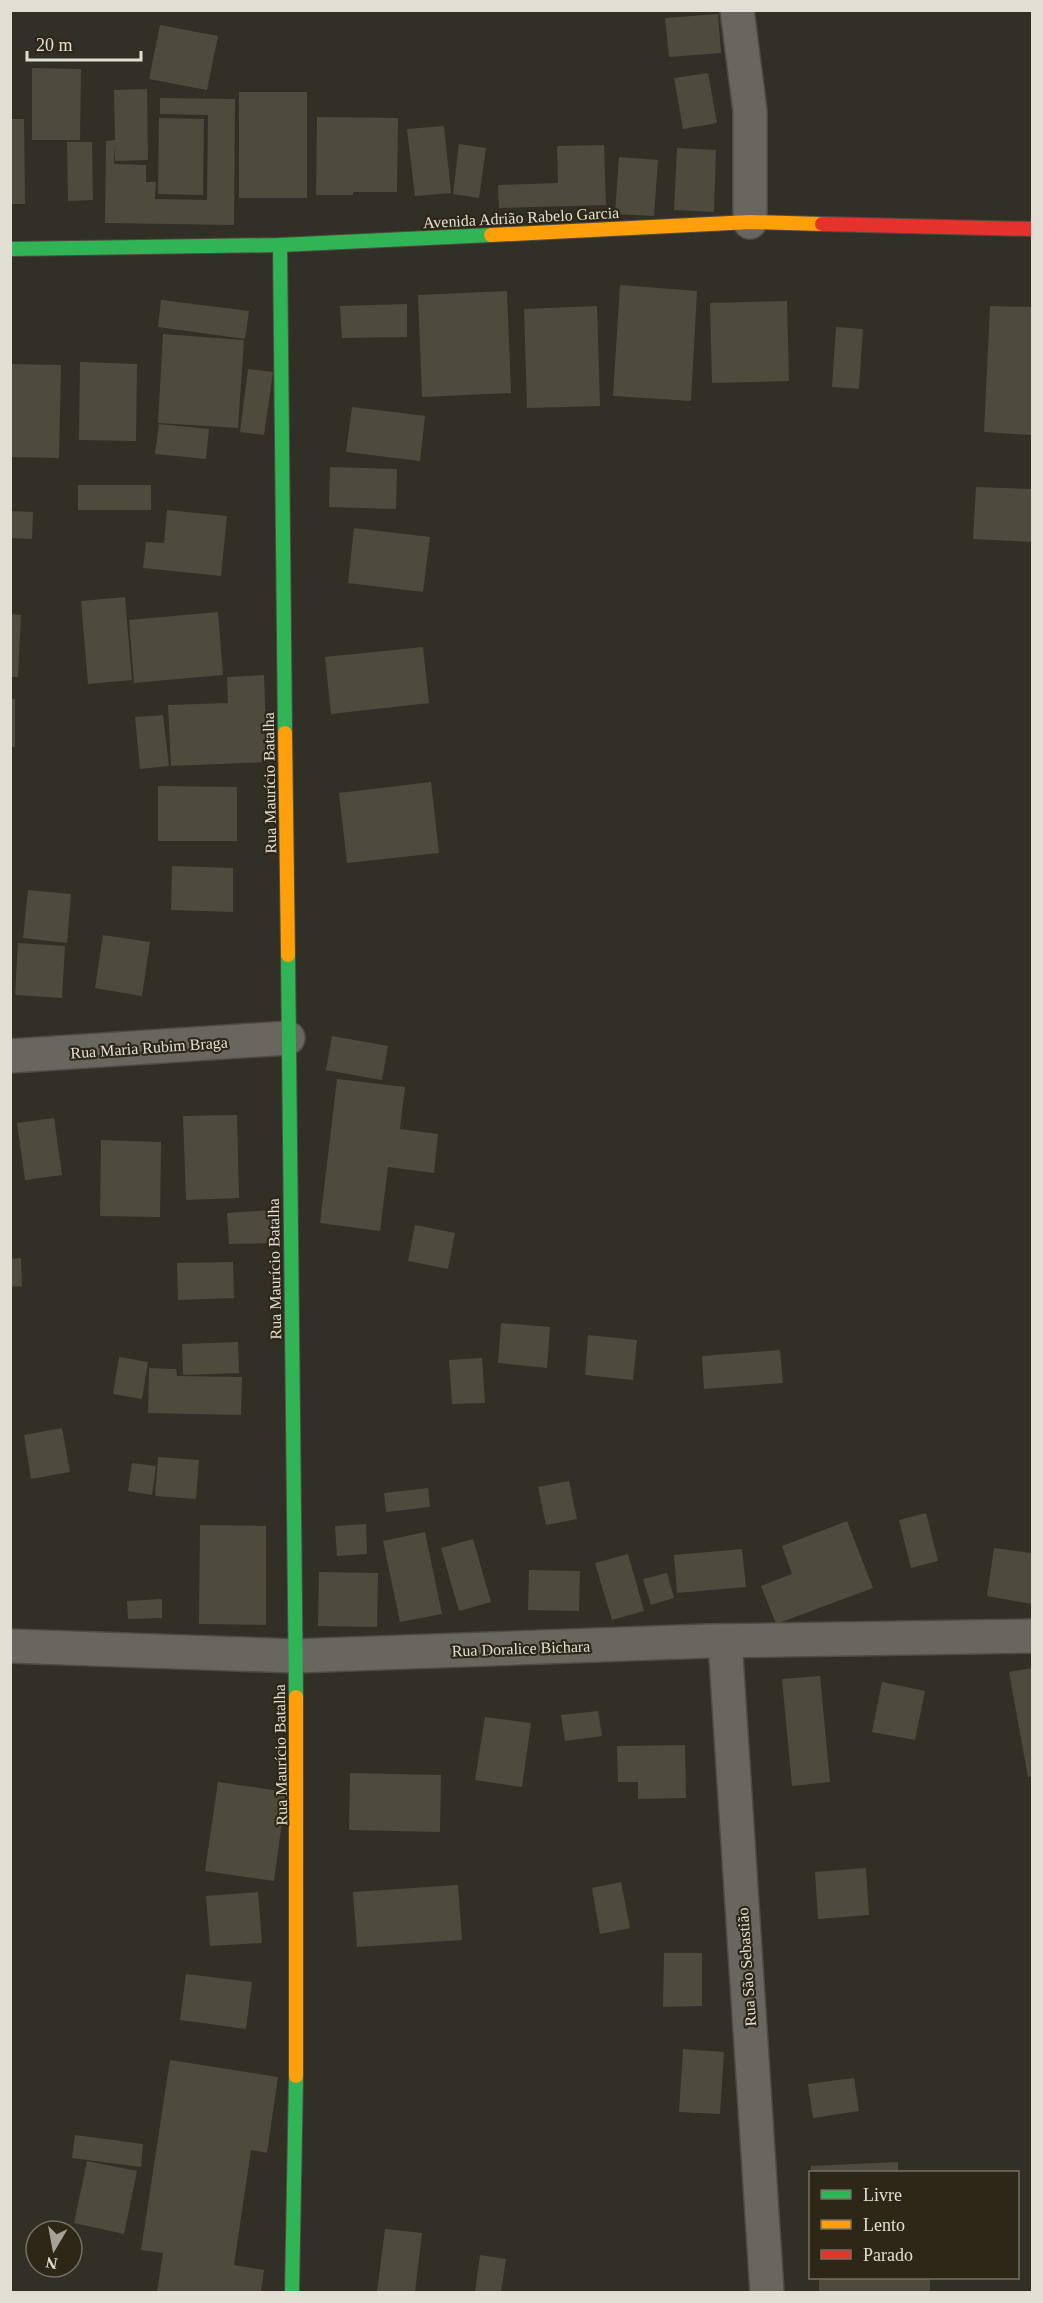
<svg xmlns="http://www.w3.org/2000/svg" width="1043" height="2303" font-family="Georgia,serif">
<style>
.building{fill:#4e4a3d}
.lines{fill:none;stroke-linecap:round;stroke-linejoin:round}
.street-casing{stroke:#4e4b44;stroke-width:36}
.fast-casing{stroke:#4e4b44;stroke-width:16}
.slow-casing{stroke:#4e4b44;stroke-width:16}
.jam-casing{stroke:#4e4b44;stroke-width:16}
.street{stroke:#696660;stroke-width:33}
.fast{stroke:#30b455;stroke-width:14}
.slow{stroke:#ff9f0a;stroke-width:14}
.jam{stroke:#e5322d;stroke-width:14}
.labels{text-anchor:middle;stroke-width:4.5;stroke-linejoin:round;paint-order:stroke}
.street-label{font-size:16px;fill:#e2ded4;stroke:#2d2718}
</style>
<rect width="100%" height="100%" fill="#322f27"/>
<g class="building">
<polygon points="718,14 721,53 669,57 665,18"/>
<polygon points="160,25 218,36 207,90 149,79"/>
<polygon points="32,68 81,69 80,140 32,140"/>
<polygon points="708,73 717,123 683,129 674,78"/>
<polygon points="147,89 148,160 115,161 114,146 114,164 146,165 146,182 156,182 155,199 207,200 208,115 160,114 160,98 235,99 234,225 105,223 106,141 115,140 114,90"/>
<rect x="239" y="92" width="68" height="106"/>
<polygon points="317,117 398,118 397,192 353,192 353,195 316,195"/>
<polygon points="159,118 204,119 203,195 158,194"/>
<polygon points="10,119 24,119 25,204 10,204"/>
<polygon points="444,126 451,193 415,196 407,129"/>
<polygon points="67,142 92,142 93,200 68,201"/>
<polygon points="459,144 486,148 479,198 453,194"/>
<polygon points="604,145 606,205 499,208 498,185 558,183 557,146"/>
<polygon points="677,148 716,150 714,212 674,210"/>
<polygon points="619,157 658,160 654,216 615,214"/>
<polygon points="620,285 697,291 691,401 613,396"/>
<polygon points="507,291 511,393 422,397 418,295"/>
<polygon points="161,300 249,311 245,339 158,327"/>
<polygon points="787,301 789,381 712,383 710,303"/>
<polygon points="407,304 407,337 342,338 340,306"/>
<polygon points="597,306 600,406 527,408 524,309"/>
<polygon points="990,306 1032,307 1032,435 984,432"/>
<polygon points="836,327 863,329 859,389 832,387"/>
<polygon points="163,334 244,340 238,428 158,423"/>
<polygon points="80,362 137,364 136,441 79,440"/>
<polygon points="10,364 61,365 59,458 10,457"/>
<polygon points="248,369 273,372 264,435 240,432"/>
<polygon points="352,407 425,416 420,461 346,452"/>
<polygon points="159,424 209,429 206,459 155,454"/>
<polygon points="330,467 397,469 396,509 329,507"/>
<rect x="78" y="485" width="73" height="25"/>
<polygon points="976,487 1032,489 1032,542 973,539"/>
<polygon points="167,510 227,516 221,576 143,568 146,542 164,543"/>
<polygon points="10,511 33,512 32,539 10,538"/>
<polygon points="354,528 430,537 423,592 348,583"/>
<polygon points="125,597 132,680 88,684 81,601"/>
<polygon points="218,612 223,675 134,683 129,620"/>
<polygon points="10,614 21,615 18,677 10,677"/>
<polygon points="423,647 429,703 331,714 325,657"/>
<polygon points="264,675 267,762 171,766 168,705 228,703 227,677"/>
<rect x="10" y="699" width="5" height="48"/>
<polygon points="163,715 169,766 140,769 135,717"/>
<polygon points="431,782 439,853 347,863 339,793"/>
<polygon points="158,786 237,787 237,841 158,841"/>
<polygon points="172,866 233,868 233,912 171,910"/>
<polygon points="28,890 71,894 67,943 23,938"/>
<polygon points="103,935 150,942 142,996 95,988"/>
<polygon points="18,943 65,946 62,998 15,995"/>
<polygon points="332,1036 388,1046 382,1080 326,1070"/>
<polygon points="337,1079 405,1087 400,1129 438,1134 434,1173 388,1167 380,1231 320,1223"/>
<polygon points="237,1115 239,1198 186,1200 183,1116"/>
<polygon points="54,1118 62,1175 25,1180 17,1123"/>
<polygon points="101,1140 161,1142 160,1217 100,1216"/>
<polygon points="272,1210 273,1243 229,1244 227,1213"/>
<polygon points="415,1225 455,1233 448,1269 408,1261"/>
<polygon points="21,1258 22,1286 10,1287 10,1259"/>
<polygon points="233,1262 234,1298 178,1300 177,1263"/>
<polygon points="501,1323 550,1327 547,1368 498,1363"/>
<polygon points="588,1335 637,1340 633,1380 585,1375"/>
<polygon points="238,1342 239,1373 183,1375 182,1344"/>
<polygon points="780,1350 783,1383 704,1389 702,1356"/>
<polygon points="119,1357 148,1362 142,1399 113,1394"/>
<polygon points="482,1358 485,1403 452,1404 449,1360"/>
<polygon points="149,1368 176,1369 177,1376 242,1377 241,1415 148,1413"/>
<polygon points="62,1428 70,1472 31,1479 24,1435"/>
<polygon points="158,1457 199,1460 196,1499 155,1496"/>
<polygon points="132,1463 156,1466 152,1495 128,1491"/>
<polygon points="569,1481 577,1519 546,1525 538,1487"/>
<polygon points="428,1488 430,1507 386,1512 384,1493"/>
<polygon points="926,1513 938,1561 911,1568 899,1520"/>
<polygon points="847,1521 873,1588 776,1624 761,1586 792,1574 782,1546"/>
<polygon points="366,1524 367,1554 337,1556 335,1526"/>
<polygon points="200,1525 266,1526 266,1625 199,1624"/>
<polygon points="425,1532 442,1614 400,1622 383,1541"/>
<polygon points="473,1539 491,1602 459,1611 441,1548"/>
<polygon points="994,1548 1032,1553 1032,1604 987,1596"/>
<polygon points="742,1549 746,1587 677,1593 674,1555"/>
<polygon points="628,1554 644,1611 612,1620 595,1563"/>
<polygon points="529,1570 580,1571 579,1611 528,1610"/>
<polygon points="319,1572 378,1573 377,1627 318,1626"/>
<polygon points="667,1573 674,1598 651,1605 643,1579"/>
<polygon points="162,1599 162,1618 128,1619 127,1601"/>
<polygon points="1032,1668 1032,1776 1028,1777 1009,1672"/>
<polygon points="820,1676 830,1782 792,1786 782,1679"/>
<polygon points="882,1682 925,1691 915,1740 872,1732"/>
<polygon points="598,1711 602,1736 565,1741 561,1715"/>
<polygon points="485,1717 531,1723 522,1787 475,1780"/>
<polygon points="685,1745 686,1798 638,1799 638,1782 618,1782 617,1746"/>
<polygon points="350,1773 441,1775 440,1832 349,1830"/>
<polygon points="218,1782 286,1792 274,1881 205,1871"/>
<polygon points="866,1868 869,1915 818,1919 815,1872"/>
<polygon points="621,1882 630,1928 600,1934 592,1888"/>
<polygon points="458,1885 462,1940 357,1947 353,1892"/>
<polygon points="258,1892 262,1943 210,1946 206,1896"/>
<polygon points="664,1953 702,1953 702,2006 663,2007"/>
<polygon points="186,1974 252,1982 246,2029 180,2020"/>
<polygon points="683,2049 724,2052 720,2114 679,2112"/>
<polygon points="170,2060 278,2077 267,2153 251,2150 234,2265 264,2270 261,2292 157,2292 163,2253 141,2250"/>
<polygon points="854,2078 859,2111 813,2118 808,2084"/>
<polygon points="75,2135 143,2144 141,2167 72,2158"/>
<polygon points="87,2161 137,2171 124,2234 74,2223"/>
<polygon points="898,2162 898,2172 811,2172 811,2166"/>
<polygon points="385,2229 422,2233 415,2292 377,2292"/>
<polygon points="480,2255 506,2259 501,2292 475,2292"/>
<rect x="819" y="2278" width="111" height="14"/>
</g>
<g class="lines">
<g class="street-casing">
<g id="street">
<polyline points="737,10 750,111 750,222"/>
<polyline points="10,1056 288,1038"/>
<polyline points="725,1641 767,2292"/>
<polyline points="10,1646 295,1656 708,1641 1032,1636"/>
</g>
</g>
<g class="fast-casing">
<g id="fast">
<polyline points="280,245 285,733"/>
<polyline points="10,249 280,245 491,235"/>
<polyline points="288,955 296,1697"/>
<polyline points="292,2292 296,2076"/>
</g>
</g>
<g class="slow-casing">
<g id="slow">
<polyline points="491,235 750,222 822,224"/>
<polyline points="285,733 288,955"/>
<polyline points="296,2076 296,1697"/>
</g>
</g>
<g class="jam-casing">
<polyline id="jam" points="822,224 1032,229"/>
</g>
<use href="#street" class="street"/>
<use href="#fast" class="fast"/>
<use href="#slow" class="slow"/>
<use href="#jam" class="jam"/>
</g>
<g class="labels">
<g class="street-label">
<text transform="translate(521 217) rotate(-3)" y="6">Avenida Adrião Rabelo Garcia</text>
<text transform="translate(269 783) rotate(-91)" y="6">Rua Maurício Batalha</text>
<text transform="translate(149 1047) rotate(-4)" y="6">Rua Maria Rubim Braga</text>
<text transform="translate(274 1269) rotate(-91)" y="6">Rua Maurício Batalha</text>
<text transform="translate(521 1648) rotate(-2)" y="6">Rua Doralice Bichara</text>
<text transform="translate(280 1755) rotate(-91)" y="6">Rua Maurício Batalha</text>
<text transform="translate(746 1967) rotate(-94)" y="6">Rua São Sebastião</text>
</g>
</g>
<rect width="1043" height="2303" fill="none" stroke="#e2ded4" stroke-width="24"/>
<rect x="809" y="2171" width="210" height="108" fill="#2d2718" stroke="#757063" stroke-width="1.5"/>
<rect x="821" y="2190" width="30" height="9" fill="#30b455" stroke="#757063" stroke-width="1.5"/>
<text x="863" y="2201" font-size="18" fill="#e2ded4">Livre</text>
<rect x="821" y="2220" width="30" height="9" fill="#ff9f0a" stroke="#757063" stroke-width="1.5"/>
<text x="863" y="2231" font-size="18" fill="#e2ded4">Lento</text>
<rect x="821" y="2250" width="30" height="9" fill="#e5322d" stroke="#757063" stroke-width="1.5"/>
<text x="863" y="2261" font-size="18" fill="#e2ded4">Parado</text>
<g transform="translate(54 2249) rotate(190)"><circle r="28" fill="#2d2718" stroke="#757063" stroke-width="1.5"/>
<path d="M0-4.5L10 22L0 15L-10 22Z" fill="#a4a197"/>
<text y="-9" font-size="16" font-weight="bold" text-anchor="middle" fill="#e2ded4">N</text>
</g>
<path d="M27 51v9h114v-9" fill="none" stroke="#e2ded4" stroke-width="3"/>
<text x="36" y="51" font-size="18" fill="#e2ded4" stroke="#2d2718" stroke-width="4.5" paint-order="stroke">20 m</text>
</svg>
